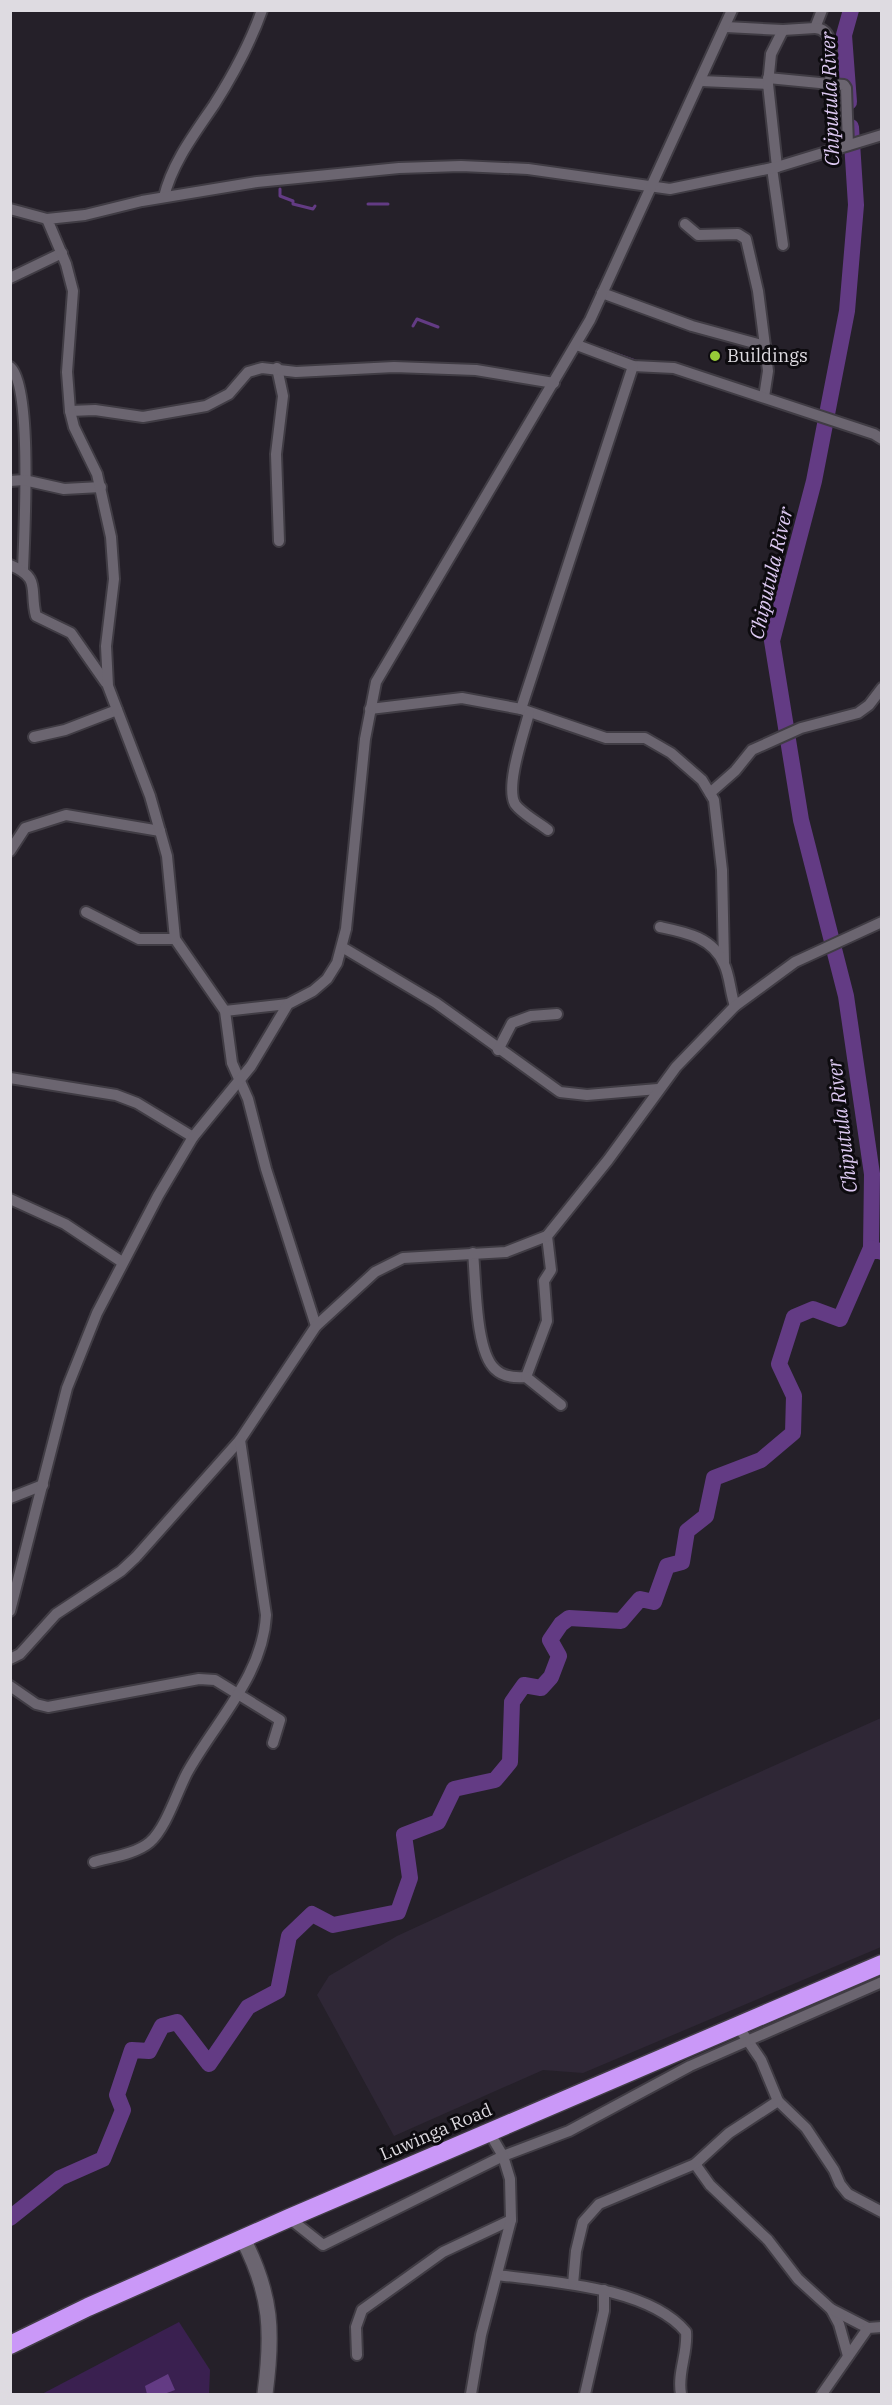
<svg xmlns="http://www.w3.org/2000/svg" width="892" height="2405" font-family="'IBM Plex Serif',serif">
<style>
.built{fill:#2f2736}
.green{fill:#3a2050}
.water{fill:#633b84}
.lines{fill:none;stroke-linecap:round;stroke-linejoin:round}
.stream{stroke:#633b84;stroke-width:3}
.river{stroke:#633b84;stroke-width:16}
.street-casing{stroke:#403c44;stroke-width:14}
.secondary-casing{stroke:#403c44;stroke-width:18}
.highway-casing{stroke:#403c44;stroke-width:21}
.street{stroke:#6b6570;stroke-width:10}
.secondary{stroke:#6b6570;stroke-width:15}
.highway{stroke:#ca98f8;stroke-width:18}
.poi-dot{fill:#97cb38;stroke:#0d0b0f;stroke-width:2}
.labels{text-anchor:middle;stroke-width:6;stroke-linejoin:round;paint-order:stroke}
.poi-label{font-size:18px;fill:#dedbe1;stroke:#0d0b0f;text-anchor:start}
.street-label{font-size:18px;fill:#dedbe1;stroke:#0d0b0f}
.water-label{font-size:20px;font-style:italic;fill:#ddc9f2;stroke:#0d0b0f}
</style>
<rect width="100%" height="100%" fill="#252029"/>
<polygon class="built" points="881,1718 881,1947 583,2073 543,2070 394,2136 317,1995 329,1976 397,1936 569,1857"/>
<polygon class="green" points="179,2322 210,2370 209,2394 42,2394"/>
<polygon class="water" points="168,2374 175,2390 164,2394 147,2394 145,2386"/>
<g class="lines">
<g class="stream">
<polyline points="280,189 280,196 293,201 293,204 313,209 315,206"/>
<polyline points="368,204 388,204"/>
<polyline points="413,326 417,319 438,327"/>
<polyline points="602,349 638,362"/>
</g>
<g class="river">
<polyline points="849,102 844,35 851,10"/>
<polyline points="851,127 856,205 847,311 814,481 772,641 801,820 846,996 872,1174 871,1248"/>
<polyline points="10,2218 60,2178 103,2159 123,2110 117,2095 132,2050 149,2051 162,2026 177,2022 209,2064 248,2007 278,1991 289,1936 312,1914 333,1925 398,1912 410,1878 404,1835 438,1822 454,1789 495,1780 510,1762 512,1702 524,1685 541,1688 551,1677 559,1656 550,1640 561,1624 569,1618 621,1621 640,1599 654,1602 667,1566 682,1562 687,1531 706,1516 714,1478 761,1460 793,1433 794,1396 779,1364 794,1317 813,1309 840,1319 871,1248 882,1252"/>
</g>
<g class="street-casing">
<g id="street">
<polyline points="726,27 783,30 815,28 822,10"/>
<path d="M 815,28 C 838,29 830,66 830,84 L 844,85 L 846,88 L 848,145"/>
<polyline points="768,78 830,84"/>
<polyline points="701,81 768,84"/>
<polyline points="777,167 768,84 771,54 783,30"/>
<polyline points="772,168 783,245"/>
<path d="M 164,197 C 172,163 195,133 214,105 C 233,75 250,44 262,10"/>
<polyline points="10,209 47,219"/>
<polyline points="685,224 698,235 738,234 746,239 758,291 765,346"/>
<polyline points="10,278 62,253"/>
<polyline points="602,293 692,326 765,346 768,371 764,397"/>
<polyline points="577,345 633,366 674,368 874,434 882,439"/>
<path d="M 10,367 C 33,385 24,537 23,570"/>
<polyline points="277,368 283,396 276,454 279,541"/>
<polyline points="70,411 95,410 143,417 206,406 229,394 248,372 262,368 296,372 394,367 476,370 554,383"/>
<polyline points="10,481 24,480 64,489 101,487"/>
<path d="M 10,565 C 42,578 29,590 36,616 L 71,633 L 106,683"/>
<polyline points="370,709 462,698 521,709 606,738 645,738 671,753 702,780 714,800 722,870 724,962"/>
<polyline points="521,709 633,366"/>
<path d="M 529,713 C 524,733 505,786 515,804 C 521,813 539,823 548,830"/>
<polyline points="34,737 65,730 117,710"/>
<polyline points="710,793 735,771 752,750 801,728 858,713 869,705 882,688"/>
<polyline points="10,851 25,828 66,815 160,831"/>
<polyline points="86,912 139,939 175,939"/>
<path d="M 660,927 C 684,932 713,937 724,964 C 730,976 730,992 735,1006"/>
<polyline points="342,947 436,1003 560,1092 587,1095 658,1089"/>
<polyline points="225,1011 288,1004"/>
<polyline points="498,1050 512,1023 531,1016 557,1014"/>
<polyline points="10,1078 116,1095 137,1103 193,1137"/>
<polyline points="10,1199 65,1224 122,1262"/>
<path d="M 473,1253 C 476,1281 475,1351 495,1369 C 503,1377 515,1378 526,1377 L 547,1321 L 544,1281 L 551,1270 L 547,1236"/>
<polyline points="316,1326 266,1169 248,1099 232,1063 225,1011 175,939 167,856 150,796 108,686 106,646 114,579 111,537 97,474 74,427 70,411 67,372 73,291 66,264 47,219 85,215 142,201 257,182 399,168 461,166 528,169 670,189 777,167 882,135"/>
<polyline points="526,1377 561,1405"/>
<polyline points="10,1498 43,1485"/>
<polyline points="10,1611 67,1388 97,1313 158,1196 193,1137 251,1066 288,1004 313,991 327,979 337,963 346,929 365,739 376,682 590,320 732,10"/>
<polyline points="10,1659 20,1654 56,1614 121,1571 136,1557 240,1440 316,1326 375,1272 403,1258 506,1252 547,1236 608,1160 676,1067 735,1006 795,962 882,922"/>
<polyline points="10,1686 36,1704 48,1707 199,1679 215,1680 280,1720 273,1743"/>
<path d="M 94,1862 C 111,1857 136,1854 150,1842 C 166,1828 177,1792 187,1773 C 215,1722 263,1676 266,1615 L 240,1440"/>
<polyline points="737,2025 761,2060 778,2101 806,2128 834,2170 840,2184 848,2194 882,2212"/>
<polyline points="695,2164 710,2185 768,2240 798,2279 831,2309 839,2324 848,2356"/>
<polyline points="289,2218 323,2245 503,2156 569,2131 690,2066 882,1982"/>
<path d="M 497,2275 C 552,2282 649,2287 686,2332 C 688,2353 677,2373 681,2394"/>
<polyline points="573,2284 576,2251 583,2222 599,2204 695,2164 729,2133 778,2101"/>
<polyline points="831,2309 868,2328"/>
<polyline points="357,2355 356,2327 362,2310 443,2252 511,2220"/>
<polyline points="471,2394 481,2335 511,2220 510,2179 503,2156 489,2132"/>
<polyline points="585,2394 604,2311 604,2290"/>
<polyline points="822,2394 868,2328 882,2327"/>
</g>
</g>
<g class="secondary-casing">
<path id="secondary" d="M 243,2239 C 272,2295 273,2333 265,2394"/>
</g>
<g class="highway-casing">
<polyline id="highway" points="10,2345 88,2307 289,2218 882,1964"/>
</g>
<use href="#street" class="street"/>
<use href="#secondary" class="secondary"/>
<use href="#highway" class="highway"/>
</g>
<circle class="poi-dot" cx="715" cy="356" r="6"/>
<g class="labels">
<g class="poi-label">
<text x="727" y="362">Buildings</text>
</g>
<g class="street-label">
<text transform="translate(436 2132) rotate(-23)" y="6">Luwinga Road</text>
</g>
<g class="water-label">
<text transform="translate(830 99) rotate(-92)" y="7">Chiputula River</text>
<text transform="translate(771 573) rotate(-77)" y="7">Chiputula River</text>
<text transform="translate(842 1126) rotate(-97)" y="7">Chiputula River</text>
</g>
</g>
<rect width="892" height="2405" fill="none" stroke="#dedbe1" stroke-width="24"/>
</svg>
